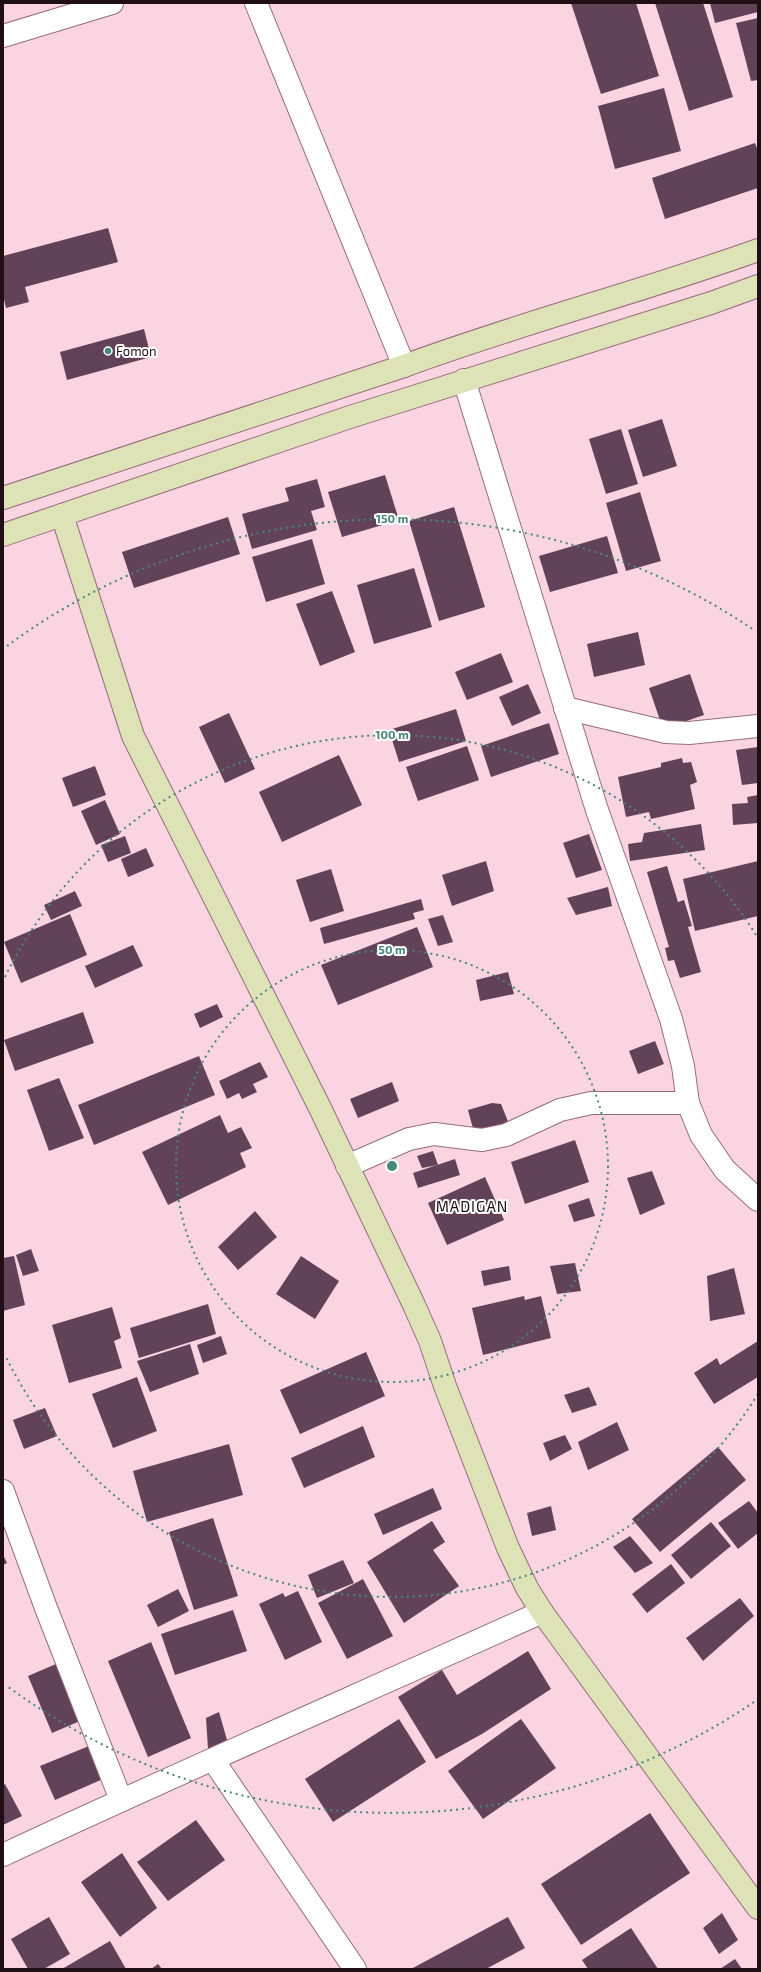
<svg xmlns="http://www.w3.org/2000/svg" width="761" height="1972" font-family="'Exo 2',sans-serif">
<style>
.building{fill:#624259}
.lines{fill:none;stroke-linecap:round;stroke-linejoin:round}
.street-casing{stroke:#976d7b;stroke-width:24}
.secondary-casing{stroke:#976d7b;stroke-width:24}
.street{stroke:#fff;stroke-width:22}
.secondary{stroke:#dee3b7;stroke-width:22}
.ring{fill:none;stroke:#46887a;stroke-width:2;stroke-dasharray:2 4}
.poi-dot{fill:#46887a;stroke:#fff;stroke-width:1.5}
.labels{text-anchor:middle;stroke-width:4;stroke-linejoin:round;paint-order:stroke}
.poi-label{font-size:13px;fill:#201016;stroke:#fff;text-anchor:start}
.quarter-label{font-size:15px;letter-spacing:1px;fill:#201016;stroke:#fff}
.centre{fill:#46887a;stroke:#fff;stroke-width:2}
.ring-label{font-size:12px;text-anchor:middle;font-weight:bold;fill:#46887a;stroke:#fff;stroke-width:4;stroke-linejoin:round;paint-order:stroke}
</style>
<rect width="100%" height="100%" fill="#fad4e0"/>
<g class="building">
<polygon points="571,3 636,3 659,76 601,94"/>
<polygon points="655,3 703,3 733,97 689,111"/>
<polygon points="710,3 758,3 758,12 715,23"/>
<polygon points="758,18 758,80 751,81 736,23"/>
<polygon points="664,88 681,151 615,169 598,106"/>
<polygon points="755,143 758,151 758,188 665,219 652,178"/>
<polygon points="108,228 118,262 25,287 29,302 6,308 3,295 3,256"/>
<polygon points="144,329 151,357 67,380 60,352"/>
<polygon points="662,419 677,466 643,477 628,430"/>
<polygon points="621,429 638,484 606,494 589,439"/>
<polygon points="385,475 399,520 342,537 328,492"/>
<polygon points="317,479 325,507 311,511 317,530 252,549 242,514 289,501 285,488"/>
<polygon points="640,492 661,561 626,571 606,503"/>
<polygon points="454,507 485,607 439,621 409,521"/>
<polygon points="228,517 240,554 134,588 122,552"/>
<polygon points="607,536 618,573 550,592 539,556"/>
<polygon points="312,539 325,584 266,602 252,557"/>
<polygon points="414,568 432,627 374,644 357,585"/>
<polygon points="332,591 355,652 320,666 296,604"/>
<polygon points="638,632 645,665 594,677 587,644"/>
<polygon points="501,653 513,682 467,700 455,672"/>
<polygon points="690,674 704,715 663,729 649,688"/>
<polygon points="528,684 541,713 512,726 499,697"/>
<polygon points="456,709 466,741 399,762 389,730"/>
<polygon points="229,713 255,769 225,783 199,727"/>
<polygon points="549,723 559,754 491,777 481,746"/>
<polygon points="467,746 479,780 418,801 406,767"/>
<polygon points="758,747 758,783 742,785 736,750"/>
<polygon points="339,755 362,805 282,842 259,792"/>
<polygon points="682,758 683,763 691,762 697,782 690,785 695,809 651,819 649,812 626,817 618,777 661,767 661,763"/>
<polygon points="95,766 106,795 73,807 62,778"/>
<polygon points="758,795 758,823 733,825 732,804 748,803 747,797"/>
<polygon points="105,800 120,834 96,845 81,811"/>
<polygon points="701,824 705,850 630,861 628,844 642,842 644,833"/>
<polygon points="589,834 602,870 576,878 563,843"/>
<polygon points="125,836 131,853 108,862 101,845"/>
<polygon points="146,848 154,866 128,877 121,859"/>
<polygon points="486,861 494,891 452,906 442,875"/>
<polygon points="758,861 758,916 695,931 683,879"/>
<polygon points="667,866 678,902 684,900 692,926 688,927 701,972 680,978 674,960 668,961 665,948 669,947 647,872"/>
<polygon points="331,869 344,911 310,922 296,880"/>
<polygon points="608,887 612,906 576,915 567,898"/>
<polygon points="75,891 82,906 51,920 44,905"/>
<polygon points="421,899 424,910 413,913 415,919 324,944 320,928"/>
<polygon points="70,914 87,955 21,983 4,942"/>
<polygon points="443,915 453,942 438,946 428,919"/>
<polygon points="417,927 433,967 338,1005 321,965"/>
<polygon points="133,945 143,966 95,988 85,966"/>
<polygon points="508,972 514,994 480,1001 476,980"/>
<polygon points="217,1004 223,1017 200,1028 194,1014"/>
<polygon points="83,1012 94,1043 15,1071 4,1040"/>
<polygon points="655,1041 664,1064 638,1074 629,1051"/>
<polygon points="199,1056 215,1095 94,1145 78,1105"/>
<polygon points="260,1062 268,1077 253,1084 257,1092 242,1099 239,1093 227,1099 219,1081"/>
<polygon points="59,1078 84,1138 49,1151 27,1090"/>
<polygon points="392,1082 399,1101 358,1118 350,1099"/>
<polygon points="492,1103 501,1104 509,1124 475,1136 468,1110"/>
<polygon points="220,1115 228,1133 241,1127 252,1148 240,1153 246,1167 168,1205 142,1152"/>
<polygon points="575,1140 589,1182 525,1204 511,1162"/>
<polygon points="433,1151 438,1165 422,1168 417,1156"/>
<polygon points="455,1159 460,1175 418,1188 413,1173"/>
<polygon points="652,1171 665,1204 640,1215 627,1178"/>
<polygon points="485,1177 504,1220 447,1245 428,1203"/>
<polygon points="589,1198 595,1216 574,1222 568,1205"/>
<polygon points="255,1211 277,1237 238,1270 218,1247"/>
<polygon points="31,1249 39,1271 23,1276 16,1255"/>
<polygon points="14,1256 25,1305 3,1311 3,1258"/>
<polygon points="301,1256 339,1281 315,1319 276,1294"/>
<polygon points="575,1263 581,1291 557,1294 550,1266"/>
<polygon points="509,1266 511,1280 484,1286 481,1271"/>
<polygon points="734,1268 745,1314 710,1321 707,1276"/>
<polygon points="524,1296 525,1300 541,1296 551,1338 483,1355 472,1308"/>
<polygon points="208,1304 216,1334 139,1358 130,1328"/>
<polygon points="112,1307 121,1338 114,1341 122,1368 69,1383 52,1325"/>
<polygon points="221,1336 227,1354 203,1363 197,1345"/>
<polygon points="758,1341 758,1377 714,1404 694,1373 717,1358 720,1365"/>
<polygon points="190,1344 199,1374 150,1392 137,1361"/>
<polygon points="366,1352 385,1396 300,1434 280,1390"/>
<polygon points="137,1377 157,1431 113,1448 92,1394"/>
<polygon points="589,1387 597,1405 572,1413 564,1395"/>
<polygon points="45,1408 57,1436 24,1449 13,1420"/>
<polygon points="617,1422 629,1450 588,1470 578,1442"/>
<polygon points="363,1426 375,1457 304,1488 291,1458"/>
<polygon points="565,1435 572,1449 550,1461 543,1443"/>
<polygon points="229,1444 243,1495 147,1522 133,1471"/>
<polygon points="718,1447 746,1480 660,1552 632,1519"/>
<polygon points="433,1488 442,1509 383,1535 374,1514"/>
<polygon points="749,1501 758,1513 758,1533 738,1549 718,1523"/>
<polygon points="551,1506 556,1530 532,1536 527,1513"/>
<polygon points="213,1518 238,1596 194,1610 169,1532"/>
<polygon points="432,1521 445,1542 433,1550 459,1586 404,1623 367,1562"/>
<polygon points="711,1522 731,1546 691,1579 671,1555"/>
<polygon points="630,1536 653,1563 635,1573 613,1547"/>
<polygon points="3,1555 7,1563 3,1565"/>
<polygon points="343,1560 354,1583 317,1598 308,1575"/>
<polygon points="671,1564 685,1583 647,1613 632,1594"/>
<polygon points="363,1579 393,1636 347,1659 318,1603"/>
<polygon points="178,1589 189,1611 158,1627 147,1605"/>
<polygon points="298,1591 322,1642 285,1660 259,1604 283,1593 285,1597"/>
<polygon points="740,1598 754,1616 703,1661 686,1638"/>
<polygon points="233,1610 247,1651 175,1675 161,1634"/>
<polygon points="151,1642 191,1738 148,1757 108,1661"/>
<polygon points="528,1651 551,1689 482,1734 436,1759 398,1697 442,1670 457,1695"/>
<polygon points="56,1664 80,1721 52,1733 28,1676"/>
<polygon points="219,1712 227,1740 208,1749 206,1718"/>
<polygon points="399,1719 426,1762 333,1822 305,1779"/>
<polygon points="521,1719 556,1768 483,1819 448,1771"/>
<polygon points="89,1746 103,1779 55,1800 40,1766"/>
<polygon points="5,1784 22,1816 3,1825 3,1785"/>
<polygon points="650,1813 690,1873 581,1945 541,1884"/>
<polygon points="196,1820 225,1860 168,1901 137,1862"/>
<polygon points="122,1853 157,1908 120,1937 81,1882"/>
<polygon points="722,1913 738,1940 719,1954 703,1928"/>
<polygon points="49,1917 70,1954 44,1969 28,1969 11,1939"/>
<polygon points="508,1917 525,1948 486,1969 411,1969"/>
<polygon points="631,1928 658,1969 588,1969 582,1960"/>
<polygon points="110,1941 126,1969 62,1969"/>
<polygon points="735,1959 742,1969 720,1969"/>
<polygon points="158,1964 162,1969 151,1969"/>
</g>
<g class="lines">
<g class="street-casing">
<g id="street">
<polyline points="256,3 404,366"/>
<polyline points="3,36 112,3"/>
<polyline points="464,380 597,810 671,1019 683,1066 688,1103 701,1135 725,1170 758,1200"/>
<polyline points="565,708 666,732 689,733 758,726"/>
<polyline points="347,1166 409,1139 434,1134 482,1140 506,1135 560,1110 591,1103 688,1103"/>
<polyline points="3,1491 46,1608 121,1800"/>
<polyline points="213,1760 355,1969"/>
<path d="M 3,1855 C 182,1771 363,1693 542,1612"/>
</g>
</g>
<g class="secondary-casing">
<g id="secondary">
<path d="M 3,498 L 404,366 C 520,323 641,292 758,250"/>
<polyline points="62,515 133,736 320,1108 414,1305 430,1341 445,1386 508,1548 527,1588 542,1612 758,1908"/>
<polyline points="3,535 350,417 711,303 758,286"/>
</g>
</g>
<use href="#street" class="street"/>
<use href="#secondary" class="secondary"/>
</g>
<g class="ring">
<circle cx="392" cy="1166" r="216"/>
<path d="M758 1394A431 431 0 0 1 5 1355M5 977A431 431 0 0 1 758 938"/>
<path d="M754 1702A647 647 0 0 1 7 1686M7 646A647 647 0 0 1 754 630"/>
</g>
<circle class="poi-dot" cx="108" cy="351" r="4"/>
<g class="labels">
<g class="poi-label">
<text x="116" y="356">Fomon</text>
</g>
<g class="quarter-label">
<text x="472" y="1212">MADIGAN</text>
</g>
</g>
<circle cx="392" cy="1166" r="6" class="centre"/>
<g class="ring-label">
<text x="392" y="523">150 m</text>
<text x="392" y="739">100 m</text>
<text x="392" y="954">50 m</text>
</g>
<rect width="761" height="1972" fill="none" stroke="#201016" stroke-width="8"/>
</svg>
